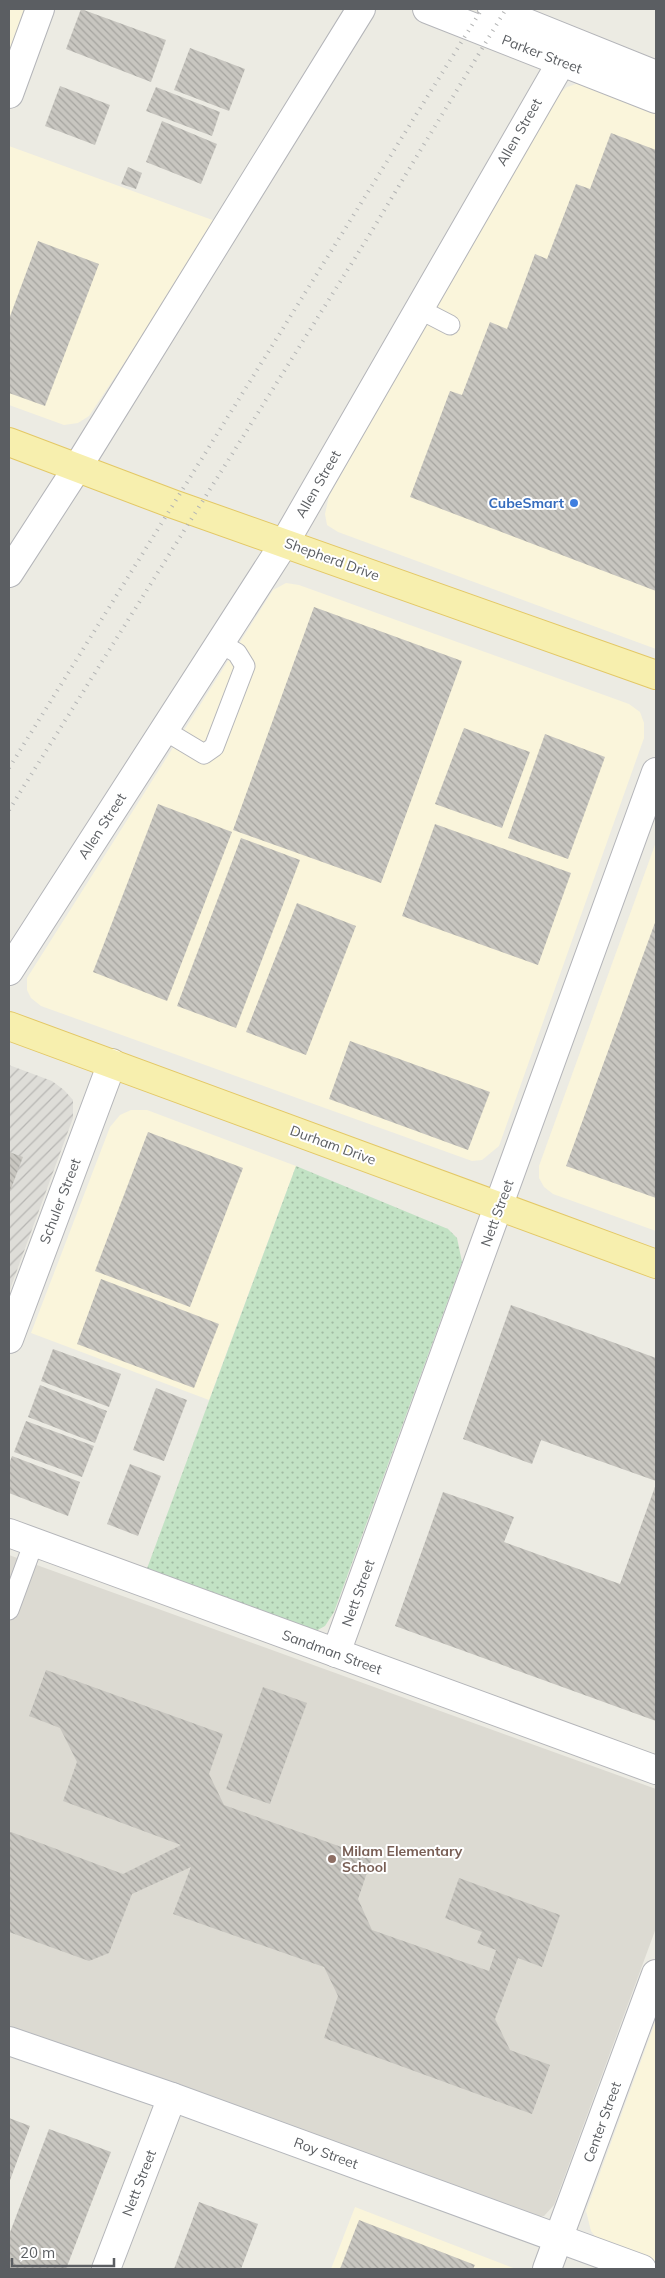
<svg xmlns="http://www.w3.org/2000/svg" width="665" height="2278" font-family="Mulish,sans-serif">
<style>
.commercial{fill:#faf5db}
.industrial{fill:url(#industrial-furrows)}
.education{fill:#dcdad2}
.grass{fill:url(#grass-dots)}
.building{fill:url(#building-back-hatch)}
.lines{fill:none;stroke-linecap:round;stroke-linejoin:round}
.lane-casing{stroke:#b4b5b9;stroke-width:21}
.street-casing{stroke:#b4b5b9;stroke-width:30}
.secondary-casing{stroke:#b5b7bc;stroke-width:30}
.primary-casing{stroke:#e3c866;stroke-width:30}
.lane{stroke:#fff;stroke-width:19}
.street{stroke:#fff;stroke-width:28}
.secondary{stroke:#fff;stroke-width:28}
.primary{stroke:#f7efae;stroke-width:28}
.rail{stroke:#b3b4b4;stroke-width:4;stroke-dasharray:1 6;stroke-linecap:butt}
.shop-dot{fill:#3f7fe0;stroke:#fff;stroke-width:2}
.education-dot{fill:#8d6e63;stroke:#fff;stroke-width:2}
.labels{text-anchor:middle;stroke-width:4;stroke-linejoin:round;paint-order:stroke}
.street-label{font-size:14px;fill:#5b5e62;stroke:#fff}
.shop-label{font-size:14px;font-weight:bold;fill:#366cbe;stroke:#fff;text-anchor:end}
.education-label{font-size:14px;font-weight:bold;fill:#785e54;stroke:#fff;text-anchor:start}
</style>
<defs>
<pattern id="industrial-furrows" width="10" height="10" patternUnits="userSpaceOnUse" patternTransform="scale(1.25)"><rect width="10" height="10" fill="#deddd8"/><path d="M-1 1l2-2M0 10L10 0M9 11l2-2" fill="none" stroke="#b7b6b3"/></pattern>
<pattern id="grass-dots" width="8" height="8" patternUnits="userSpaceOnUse" patternTransform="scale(1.25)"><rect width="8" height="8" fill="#c2e2c4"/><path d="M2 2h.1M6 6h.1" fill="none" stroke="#a1baa3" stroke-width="1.8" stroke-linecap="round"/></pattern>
<pattern id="building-back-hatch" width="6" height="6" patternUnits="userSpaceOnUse" patternTransform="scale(1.25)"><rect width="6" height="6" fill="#c8c6c0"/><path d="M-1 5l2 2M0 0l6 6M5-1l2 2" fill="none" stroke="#a5a49f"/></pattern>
</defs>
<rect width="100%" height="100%" fill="#ecebe3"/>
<g class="commercial">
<polygon points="9,9 26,9 9,55"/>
<polygon points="579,83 656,106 656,649 338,532 327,525 325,514 329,496 553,99 567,87"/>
<polygon points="9,146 218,222 89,416 78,423 64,425 9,405"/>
<polygon points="286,583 299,585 629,704 640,712 644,723 644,738 499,1146 482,1160 472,1161 41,1006 31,998 27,990 27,978 273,590"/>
<polygon points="656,842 656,1231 553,1194 544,1187 539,1178 539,1166"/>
<polygon points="131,1110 147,1110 296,1166 209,1400 31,1333 110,1127 120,1115"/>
<polygon points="656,2020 656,2264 608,2248 597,2239 591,2231 586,2211"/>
<polygon points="355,2207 516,2269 331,2269"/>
</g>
<polygon class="industrial" points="9,1065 52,1081 64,1090 73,1100 73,1118 9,1292"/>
<polygon class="education" points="9,1555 656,1789 656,1928 554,2205 544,2216 527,2217 9,2030"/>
<polygon class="grass" points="296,1166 448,1229 457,1238 462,1262 334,1612 325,1626 314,1632 145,1574"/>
<g class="building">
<polygon points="81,9 166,40 151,82 66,49"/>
<polygon points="190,48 245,69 229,111 174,90"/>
<polygon points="60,86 110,105 95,145 45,126"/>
<polygon points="156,87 220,112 212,136 146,111"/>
<polygon points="162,121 217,144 201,184 146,162"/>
<polygon points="611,133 656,150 656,591 410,497 450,391 462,395 490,322 507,329 535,254 547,259 576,184 590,189"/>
<polygon points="128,167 142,173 136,189 121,184"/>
<polygon points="38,241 99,264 45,406 9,393 9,319"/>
<polygon points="314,607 462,661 381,883 233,830"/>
<polygon points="464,728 530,752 502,828 435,804"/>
<polygon points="545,734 605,757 568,859 508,838"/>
<polygon points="158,804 232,832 167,1001 93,972"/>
<polygon points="435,824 571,873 538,965 402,916"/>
<polygon points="241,838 300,860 236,1028 177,1006"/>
<polygon points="297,903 356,926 306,1055 246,1032"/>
<polygon points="656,920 656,1198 566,1166"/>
<polygon points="350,1041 490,1092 468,1150 329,1099"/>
<polygon points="148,1132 243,1168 190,1307 95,1271"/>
<polygon points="9,1152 23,1157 9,1194"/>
<polygon points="101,1279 219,1324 194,1388 77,1344"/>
<polygon points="511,1305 656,1358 656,1481 541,1440 532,1464 463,1439"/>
<polygon points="53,1349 121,1374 109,1407 41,1381"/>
<polygon points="40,1385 107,1411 95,1443 28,1417"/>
<polygon points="156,1388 187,1400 164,1461 133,1450"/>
<polygon points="26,1421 94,1446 82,1477 14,1452"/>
<polygon points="12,1456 80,1482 68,1516 9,1493 9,1464"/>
<polygon points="130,1464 161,1476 138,1536 107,1524"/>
<polygon points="656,1484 656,1721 395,1626 443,1492 514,1517 504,1542 620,1584"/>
<polygon points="46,1670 223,1734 209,1774 224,1805 372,1858 358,1899 372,1930 489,1971 496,1950 477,1943 482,1932 445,1918 459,1878 560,1915 542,1967 518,1958 495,2019 510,2050 550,2065 532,2114 324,2038 338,1996 324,1967 173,1914 191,1867 132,1894 109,1953 89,1961 9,1932 9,1833 11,1832 123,1874 181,1845 63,1801 77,1762 60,1728 29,1716"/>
<polygon points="263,1687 307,1703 270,1804 226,1789"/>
<polygon points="9,2118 30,2126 9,2183"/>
<polygon points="49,2129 111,2152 66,2269 9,2269 9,2235"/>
<polygon points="199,2202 258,2224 241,2269 174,2269"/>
<polygon points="359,2220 475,2265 473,2269 340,2269"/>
</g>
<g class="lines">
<g class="lane-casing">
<g id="lane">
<polyline points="419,309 450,325"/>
<polyline points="164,730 204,754 214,747 245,666 237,653 220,643"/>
<polyline points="9,1610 34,1542"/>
</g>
</g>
<g class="street-casing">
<g id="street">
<polyline points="427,9 656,99"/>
<polyline points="492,9 656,75"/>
<polyline points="9,94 40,9"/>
<polyline points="9,573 77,468 361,9"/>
<polyline points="9,971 285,542 562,61"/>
<polyline points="9,1339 112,1063"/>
<polyline points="9,1533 656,1770"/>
<polyline points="336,1653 656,772"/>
<polyline points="106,2269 172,2097"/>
<polyline points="547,2269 656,1974"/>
</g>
</g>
<g class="secondary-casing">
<polyline id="secondary" points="9,2041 172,2097 642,2269"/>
</g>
<g class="primary-casing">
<g id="primary">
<polyline points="9,442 173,504 656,675"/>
<polyline points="9,1026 656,1264"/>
</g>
</g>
<use href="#lane" class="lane"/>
<use href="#street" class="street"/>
<use href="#secondary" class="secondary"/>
<use href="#primary" class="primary"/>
<g class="rail">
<polyline points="9,768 482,9"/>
<polyline points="9,810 365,242 506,9"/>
</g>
</g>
<circle class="shop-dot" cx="574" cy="503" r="5"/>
<circle class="education-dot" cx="332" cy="1859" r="5"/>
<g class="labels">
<g class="street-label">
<text transform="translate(542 54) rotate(21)" y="5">Parker Street</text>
<text transform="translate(519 132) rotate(-60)" y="5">Allen Street</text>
<text transform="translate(318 484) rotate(-60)" y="5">Allen Street</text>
<text transform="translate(332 559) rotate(20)" y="5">Shepherd Drive</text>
<text transform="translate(102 826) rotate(-57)" y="5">Allen Street</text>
<text transform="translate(333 1145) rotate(20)" y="5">Durham Drive</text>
<text transform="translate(60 1201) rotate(-69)" y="5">Schuler Street</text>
<text transform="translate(497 1213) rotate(-70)" y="5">Nett Street</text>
<text transform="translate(358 1593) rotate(-70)" y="5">Nett Street</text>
<text transform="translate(332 1652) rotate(20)" y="5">Sandman Street</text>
<text transform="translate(602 2122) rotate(-70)" y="5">Center Street</text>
<text transform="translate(326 2153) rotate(20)" y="5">Roy Street</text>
<text transform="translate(139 2183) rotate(-69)" y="5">Nett Street</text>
</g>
<g class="shop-label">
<text x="564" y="508">CubeSmart</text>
</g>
<g class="education-label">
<text x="342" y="1856">Milam Elementary<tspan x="342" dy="16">School</tspan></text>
</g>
</g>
<rect width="665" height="2278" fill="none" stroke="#5b5e62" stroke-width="20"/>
<path d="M12 2258v8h102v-8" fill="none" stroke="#5b5e62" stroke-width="2.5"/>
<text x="20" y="2258" font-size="15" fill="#5b5e62" stroke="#ffffff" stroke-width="4" paint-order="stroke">20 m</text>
</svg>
